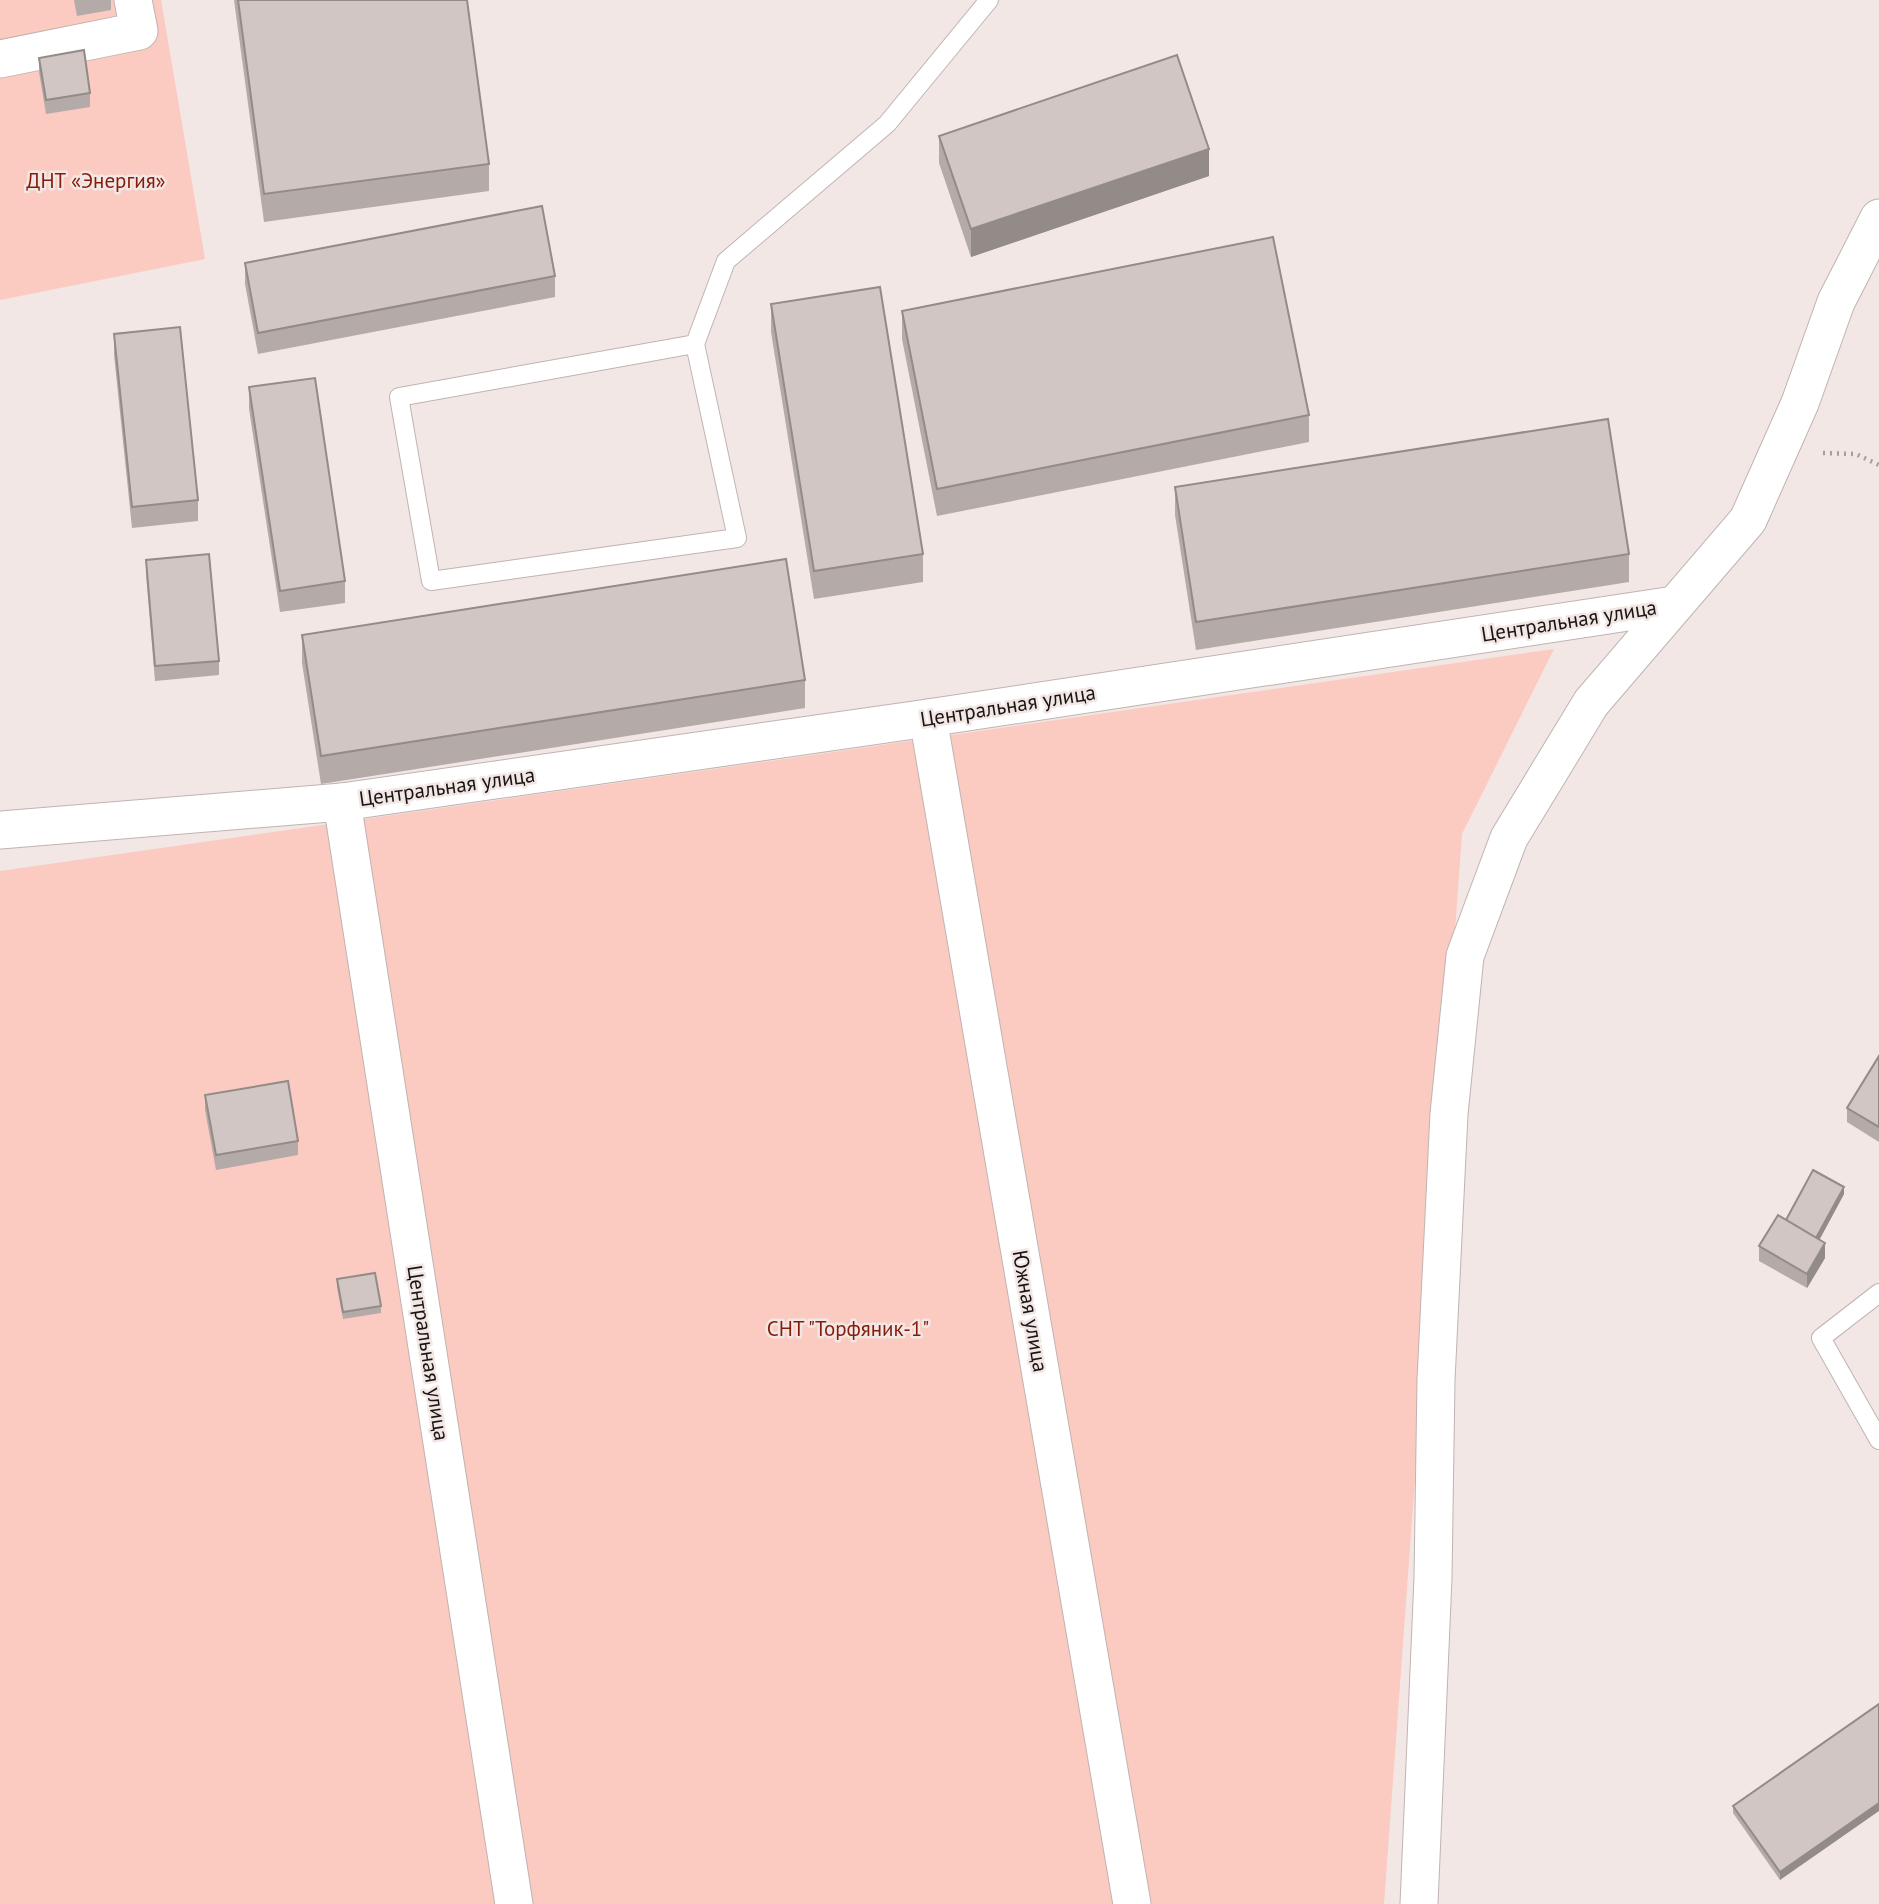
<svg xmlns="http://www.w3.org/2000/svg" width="1879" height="1904" font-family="'PT Sans',sans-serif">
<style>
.green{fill:#fbcac0}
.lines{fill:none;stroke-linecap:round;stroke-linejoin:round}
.service-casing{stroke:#bfb4b1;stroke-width:20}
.minor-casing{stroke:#bfb4b1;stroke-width:39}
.path{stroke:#a69e9b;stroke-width:4.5;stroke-dasharray:2 5;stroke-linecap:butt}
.service{stroke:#fff;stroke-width:18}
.minor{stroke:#fff;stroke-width:37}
.wall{fill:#b4aaa8}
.shaded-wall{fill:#928b88}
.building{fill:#d1c6c3;stroke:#928b88;stroke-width:2}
.labels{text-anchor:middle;stroke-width:5;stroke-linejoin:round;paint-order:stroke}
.park-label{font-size:21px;fill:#851b0a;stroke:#f2e7e4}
.street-label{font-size:21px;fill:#191514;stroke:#f2e7e4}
</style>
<rect width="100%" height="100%" fill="#f2e7e4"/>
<g class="green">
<polygon points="0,0 161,0 205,259 0,300"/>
<polygon points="1554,649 1462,834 1384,1904 0,1904 0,871"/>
</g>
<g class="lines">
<g class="service-casing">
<g id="service">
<polyline points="695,344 399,397 431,581 737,538 695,344 726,261 887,124 989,0"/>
<polyline points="1879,1293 1821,1338 1879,1440"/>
</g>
</g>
<g class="minor-casing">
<g id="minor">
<polyline points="0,59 139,31 133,0"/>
<polyline points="928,718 1132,1904"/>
<polyline points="342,802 514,1904"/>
<polyline points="0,830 342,802 928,718 1674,605"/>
<polyline points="1419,1904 1433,1578 1436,1380 1449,1114 1465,956 1509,838 1591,703 1748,520 1800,403 1836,302 1879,218"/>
</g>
</g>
<polyline class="path" points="1823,453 1856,454 1879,465"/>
<use href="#service" class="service"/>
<use href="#minor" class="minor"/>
</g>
<g class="wall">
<polygon points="74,0 111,0 111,10 77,16"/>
<polygon points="234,0 467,0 489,164 489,191 264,222"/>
<polygon points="39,58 90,93 90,107 46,114 39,72"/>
<polygon points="939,136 1209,176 971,257 939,163"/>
<polygon points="245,263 555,276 555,297 258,354 245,284"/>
<polygon points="771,304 923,554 923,582 814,599 771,332"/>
<polygon points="902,311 1309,415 1309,442 937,516 902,339"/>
<polygon points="114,334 198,500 198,521 132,528 114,355"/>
<polygon points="249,387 345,581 345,603 280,612 249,409"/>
<polygon points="1175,487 1629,554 1629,582 1196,650 1175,515"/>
<polygon points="146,560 219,661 219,675 155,681 146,574"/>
<polygon points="302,635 805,680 805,708 321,784 302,663"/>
<polygon points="1879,1056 1879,1142 1847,1122 1847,1108"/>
<polygon points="205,1095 298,1141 298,1155 216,1170 205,1110"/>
<polygon points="1844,1194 1819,1240 1825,1258 1807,1288 1759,1261 1759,1246 1786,1220"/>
<polygon points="337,1279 381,1306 381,1313 343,1319 337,1287"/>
<polygon points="1879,1704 1780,1880 1733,1813 1733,1806"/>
</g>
<g class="shaded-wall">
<polygon points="1209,149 1209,176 971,257 971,229"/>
<polygon points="1844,1187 1844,1194 1815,1248 1815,1240"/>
<polygon points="1825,1243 1825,1258 1807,1288 1807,1274"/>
<polygon points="1879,1803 1879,1811 1780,1880 1780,1872"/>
</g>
<g class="building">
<polygon points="238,0 467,0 489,164 264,194"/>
<polygon points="84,50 90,93 46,100 39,58"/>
<polygon points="1177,55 1209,149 971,229 939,136"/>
<polygon points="542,206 555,276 258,333 245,263"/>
<polygon points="1273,237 1309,415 937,489 902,311"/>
<polygon points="880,287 923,554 814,571 771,304"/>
<polygon points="180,327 198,500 132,507 114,334"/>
<polygon points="315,378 345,581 280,591 249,387"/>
<polygon points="1608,419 1629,554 1196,622 1175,487"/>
<polygon points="209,554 219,661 155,666 146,560"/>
<polygon points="786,559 805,680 321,756 302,635"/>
<polygon points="1879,1056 1879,1127 1847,1108"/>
<polygon points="288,1081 298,1141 216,1155 205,1095"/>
<polygon points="1813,1170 1844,1187 1816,1238 1786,1220"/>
<polygon points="1778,1215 1825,1243 1807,1274 1759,1246"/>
<polygon points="375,1273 381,1306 343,1312 337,1279"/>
<polygon points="1879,1704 1879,1803 1780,1872 1733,1806"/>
</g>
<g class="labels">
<g class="park-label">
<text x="96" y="188">ДНТ «Энергия»</text>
<text x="848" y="1336">СНТ "Торфяник-1"</text>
</g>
<g class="street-label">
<text transform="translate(1569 621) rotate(-9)" y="7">Центральная улица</text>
<text transform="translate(1008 706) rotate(-9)" y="7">Центральная улица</text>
<text transform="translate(447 787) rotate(-8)" y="7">Центральная улица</text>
<text transform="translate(1030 1311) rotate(80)" y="7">Южная улица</text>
<text transform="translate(428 1353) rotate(81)" y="7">Центральная улица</text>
</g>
</g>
</svg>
